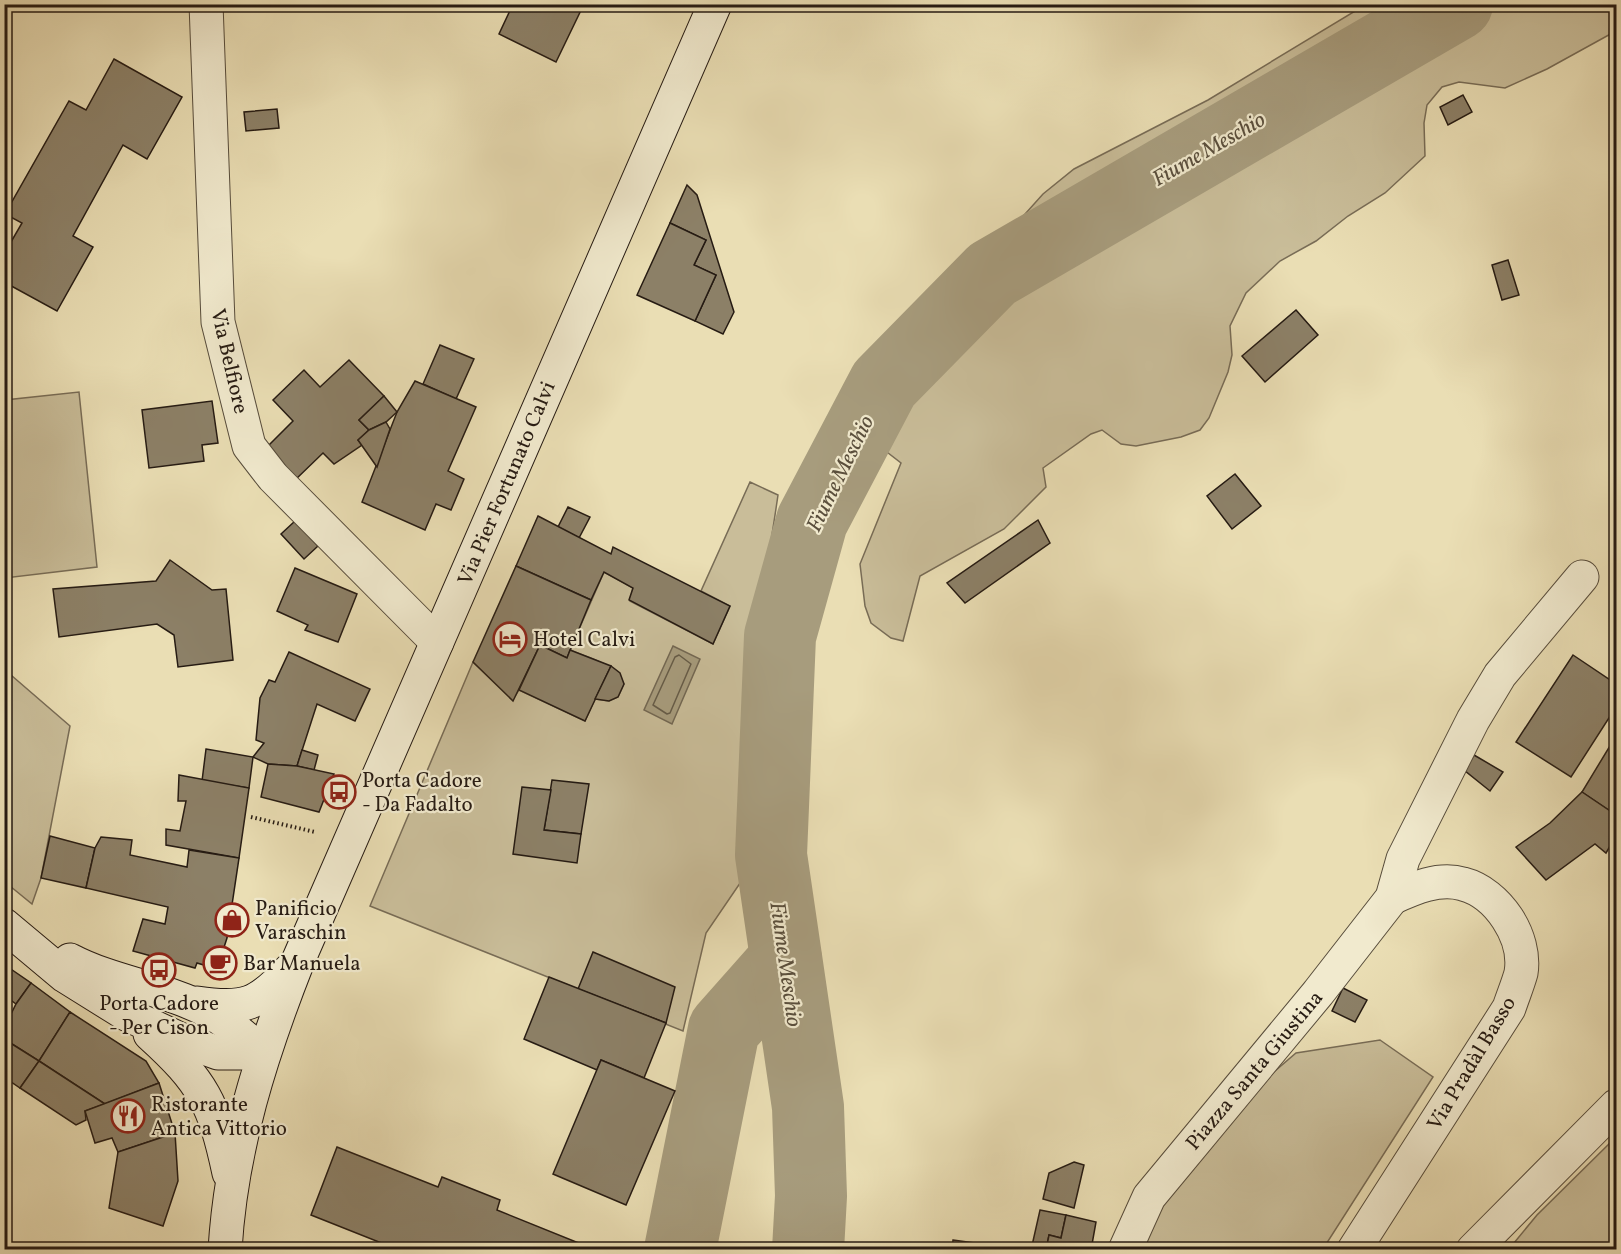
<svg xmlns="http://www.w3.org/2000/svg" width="1621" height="1254" font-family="Vollkorn,serif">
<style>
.green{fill:#c9bd99;stroke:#786c56;stroke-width:1.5}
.water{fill:#a79c7d;stroke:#736853;stroke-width:1.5}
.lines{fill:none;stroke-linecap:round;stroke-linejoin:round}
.shore{stroke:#665c48;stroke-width:1.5}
.river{stroke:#a79c7d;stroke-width:72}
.building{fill:#8c8067;stroke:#261b13;stroke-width:1.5}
.street-casing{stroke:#574c3b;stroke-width:35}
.secondary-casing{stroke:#261b13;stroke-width:35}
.path{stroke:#261b13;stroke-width:4;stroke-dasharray:1.5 3;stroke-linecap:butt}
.street{stroke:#f1eace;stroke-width:33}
.secondary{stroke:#f1eace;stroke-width:33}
.labels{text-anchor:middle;stroke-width:4.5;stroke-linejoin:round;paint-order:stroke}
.street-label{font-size:21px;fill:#261b13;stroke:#f1eace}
.poi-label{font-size:21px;fill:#261b13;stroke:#f1eace;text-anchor:start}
.water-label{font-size:22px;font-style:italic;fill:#5a4f3d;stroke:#f1eace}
</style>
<rect width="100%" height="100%" fill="#eadeb4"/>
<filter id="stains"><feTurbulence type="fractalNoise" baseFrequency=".00333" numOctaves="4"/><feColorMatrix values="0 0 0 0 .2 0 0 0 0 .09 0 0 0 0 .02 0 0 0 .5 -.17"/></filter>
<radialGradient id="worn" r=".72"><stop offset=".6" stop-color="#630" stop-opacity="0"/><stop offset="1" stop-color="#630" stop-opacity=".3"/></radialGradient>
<g class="green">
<polygon points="1365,5 1616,5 1616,31 1547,69 1505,88 1459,82 1442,87 1427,105 1424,123 1425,156 1385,193 1348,216 1316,241 1280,261 1246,293 1230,326 1232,355 1228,372 1209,418 1200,430 1181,437 1136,446 1121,444 1102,430 1091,434 1043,468 1046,487 1004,529 920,576 903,641 891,638 871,623 865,606 860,564 901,463 865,435 906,364 954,293 1043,194 1074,169 1208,100"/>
<polygon points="79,392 97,567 5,578 5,400"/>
<path d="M 750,482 L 778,495 C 760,620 732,744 749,870 L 706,933 L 683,1031 L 370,906 L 473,662 L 513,699 L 519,690 L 585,721 L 595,699 L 609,701 L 618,697 L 624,684 C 617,664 589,658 570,650 L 604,572 L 633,588 L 630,601 L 713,644 L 730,606 L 701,591 Z"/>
<polygon points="4,669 70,726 41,878 32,904 5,882"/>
<polygon points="1380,1040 1433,1077 1323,1249 1136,1250 1153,1206 1247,1095 1296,1053"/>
<polygon points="1616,1137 1616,1249 1509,1249 1537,1215"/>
</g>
<polygon class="water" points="673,646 700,659 672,724 644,710"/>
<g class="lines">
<polygon class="shore" points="679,655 691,664 670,713 667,714 653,705 675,657"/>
<g class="river">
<polyline points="680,1250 724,1029 786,959"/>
<polyline points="808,1250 811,1196 808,1107 771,855 780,636 812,521 884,384 992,274 1457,4"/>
</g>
</g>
<g class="building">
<polygon points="513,4 584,4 556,62 499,34"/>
<polygon points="114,59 182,97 147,159 123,145 73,236 93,247 57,311 4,282 4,254 22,223 5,214 69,101 86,110"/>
<polygon points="1463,95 1472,112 1448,125 1440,107"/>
<polygon points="277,109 279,128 246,131 244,112"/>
<polygon points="687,185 697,195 734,312 723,334 695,321 716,275 694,265 706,240 670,223"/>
<polygon points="670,223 706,240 694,265 716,275 695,321 637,295"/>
<polygon points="1508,260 1519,295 1502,300 1492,265"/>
<polygon points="1296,310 1318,335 1265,382 1242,356"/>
<polygon points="440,345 474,359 456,399 423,384"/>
<polygon points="349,360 384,396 359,420 369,430 358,440 362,445 334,464 323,453 294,481 264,450 293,421 273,400 304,370 320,387"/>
<polygon points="415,381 476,407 448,471 464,479 451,510 436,504 425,530 362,502 397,412"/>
<polygon points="384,396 397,412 386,422 369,430 359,420"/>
<polygon points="212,401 218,443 202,445 204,461 149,468 142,410"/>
<polygon points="386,422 390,429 377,467 358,440 369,430"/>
<polygon points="1235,474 1261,506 1232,529 1207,496"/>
<polygon points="568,507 590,517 579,538 558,527"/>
<polygon points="538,516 611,554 613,547 730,606 713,644 629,600 633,588 604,572 591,600 516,566"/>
<polygon points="1038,520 1050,543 965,603 947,583"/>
<polygon points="295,521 318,546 304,559 281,534"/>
<polygon points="170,560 212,590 226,589 233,660 178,667 174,635 157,624 59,637 53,589 156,581"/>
<polygon points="516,566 591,600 567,658 540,645 513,701 473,662"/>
<polygon points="295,568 357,594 338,642 305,630 308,625 277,611"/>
<polygon points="540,645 567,658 570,650 611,666 585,721 519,690"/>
<polygon points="289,652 370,689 355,721 317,704 297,766 268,764 253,757 264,743 256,740 260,698 269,680 275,682"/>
<polygon points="1573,655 1616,684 1616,707 1571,777 1516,742"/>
<polygon points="611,666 620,673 624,684 618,697 609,701 595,699"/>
<polygon points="1616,736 1616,815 1582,792"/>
<polygon points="206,749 253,757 249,788 202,781"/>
<polygon points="302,750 318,755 314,770 297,766"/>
<polygon points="1474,755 1503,772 1490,791 1464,770"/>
<polygon points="268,764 297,766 334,774 319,812 261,797"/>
<polygon points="179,775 249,788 239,858 166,845 166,829 180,831 186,801 178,801"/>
<polygon points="552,780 589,784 581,834 544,830"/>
<polygon points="522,787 551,790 544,830 581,834 577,863 513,854"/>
<polygon points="1582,792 1616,815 1616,836 1606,853 1595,844 1546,880 1516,847 1550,823"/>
<polygon points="50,836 95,848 86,888 41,878"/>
<polygon points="101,837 132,840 130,855 187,867 189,850 239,858 227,938 217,969 197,963 195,968 133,951 143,919 165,924 168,907 86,888 95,848"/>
<polygon points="593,952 675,987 666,1023 578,989"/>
<polygon points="5,965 31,983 16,1004 4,995"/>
<polygon points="549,977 666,1023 644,1078 601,1060 597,1070 524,1039"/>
<polygon points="31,983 70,1012 39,1061 4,1039 4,1028 16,1004"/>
<polygon points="1343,988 1367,1000 1355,1022 1332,1011"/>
<polygon points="70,1012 146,1061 159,1083 105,1104 39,1061"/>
<polygon points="4,1039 39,1061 20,1088 4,1077"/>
<polygon points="601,1060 675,1091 626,1205 553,1174"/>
<polygon points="39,1061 105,1104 85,1111 86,1120 76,1125 20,1088"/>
<polygon points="159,1083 175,1133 118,1152 112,1138 95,1143 85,1111"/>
<polygon points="175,1133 178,1181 163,1226 109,1208 118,1152"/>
<polygon points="337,1147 438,1187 442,1177 500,1200 497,1210 596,1250 399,1250 311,1215"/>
<polygon points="1074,1162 1084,1165 1074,1208 1043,1199 1049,1173"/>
<polygon points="1040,1210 1066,1215 1061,1238 1049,1235 1046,1250 1031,1250"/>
<polygon points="1066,1215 1096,1222 1091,1250 1046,1250 1049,1235 1061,1238"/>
<polygon points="953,1240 974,1243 973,1250 952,1250"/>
</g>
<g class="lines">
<g class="street-casing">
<g id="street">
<polyline points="206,4 218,322 249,446 273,477 437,642"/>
<polyline points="1125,1250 1149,1197 1318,993 1392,898 1403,859 1473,720 1500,675 1582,577"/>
<path d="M 1354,1250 L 1509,1008 C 1513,996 1518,984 1521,973 C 1527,937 1498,893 1463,884 C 1439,877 1414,888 1392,898"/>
<polyline points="1473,1250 1616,1106"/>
</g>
</g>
<g class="secondary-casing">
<g id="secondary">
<polyline points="4,925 65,976 126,1014 182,1040 218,1053 263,1053"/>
<path d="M 70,960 C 114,983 165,988 208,1011 C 229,1022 246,1039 263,1053"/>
<path d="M 197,1003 C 245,1010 258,1005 291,969"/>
<path d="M 150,1034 C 203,1082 214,1103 229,1173"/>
<path d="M 225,1250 C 231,1148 261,1055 298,961 L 715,4"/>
</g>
</g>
<polyline class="path" points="251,817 315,832"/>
<use href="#street" class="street"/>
<use href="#secondary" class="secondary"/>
</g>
<defs>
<g id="hotel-ring" transform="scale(1.725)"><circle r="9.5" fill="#f1eace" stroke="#8f2418" stroke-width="1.5"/><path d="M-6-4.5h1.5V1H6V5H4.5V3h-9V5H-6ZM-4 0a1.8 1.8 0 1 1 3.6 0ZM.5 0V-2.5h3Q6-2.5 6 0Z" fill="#8f2418"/></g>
<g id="bus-ring" transform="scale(1.725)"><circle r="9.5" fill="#f1eace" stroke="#8f2418" stroke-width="1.5"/><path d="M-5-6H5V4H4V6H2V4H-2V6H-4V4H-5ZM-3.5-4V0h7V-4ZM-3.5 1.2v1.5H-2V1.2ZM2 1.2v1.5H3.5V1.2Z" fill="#8f2418"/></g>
<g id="shop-ring" transform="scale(1.725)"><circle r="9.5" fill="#f1eace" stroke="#8f2418" stroke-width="1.5"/><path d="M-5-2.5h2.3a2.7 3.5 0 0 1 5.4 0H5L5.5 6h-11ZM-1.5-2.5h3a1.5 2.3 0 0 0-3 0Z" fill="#8f2418"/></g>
<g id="cafe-ring" transform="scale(1.725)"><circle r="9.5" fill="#f1eace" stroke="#8f2418" stroke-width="1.5"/><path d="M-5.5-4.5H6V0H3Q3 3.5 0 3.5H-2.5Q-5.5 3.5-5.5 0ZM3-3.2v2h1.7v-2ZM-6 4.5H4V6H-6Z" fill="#8f2418"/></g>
<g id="restaurant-ring" transform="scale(1.725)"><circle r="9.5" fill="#f1eace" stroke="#8f2418" stroke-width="1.5"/><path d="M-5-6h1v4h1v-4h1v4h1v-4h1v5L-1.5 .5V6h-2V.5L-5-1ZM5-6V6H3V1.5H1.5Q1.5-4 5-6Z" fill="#8f2418"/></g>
</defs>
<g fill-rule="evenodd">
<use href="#hotel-ring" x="510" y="639"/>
<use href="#bus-ring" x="339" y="792"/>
<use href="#shop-ring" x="232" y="920"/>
<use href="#cafe-ring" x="220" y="963"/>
<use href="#bus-ring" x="159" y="970"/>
<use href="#restaurant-ring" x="128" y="1116"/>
</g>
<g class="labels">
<g class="street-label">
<text transform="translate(230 361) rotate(77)" y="7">Via Belfiore</text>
<text transform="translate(506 483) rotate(-67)" y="7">Via Pier Fortunato Calvi</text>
<text transform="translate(1471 1063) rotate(-59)" y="7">Via Pradàl Basso</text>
<text transform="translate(1254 1070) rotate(-50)" y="7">Piazza Santa Giustina</text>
</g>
<g class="poi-label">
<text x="533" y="646">Hotel Calvi</text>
<text x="362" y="787">Porta Cadore<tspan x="362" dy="24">- Da Fadalto</tspan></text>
<text x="255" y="915">Panificio<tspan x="255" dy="24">Varaschin</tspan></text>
<text x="243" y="970">Bar Manuela</text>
<text x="159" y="1010" text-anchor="middle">Porta Cadore<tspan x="159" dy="24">- Per Cison</tspan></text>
<text x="151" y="1111">Ristorante<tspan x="151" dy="24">Antica Vittorio</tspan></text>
</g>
<g class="water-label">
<text transform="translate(1208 148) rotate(-30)" y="8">Fiume Meschio</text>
<text transform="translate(839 473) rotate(-64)" y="8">Fiume Meschio</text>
<text transform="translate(787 964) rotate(82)" y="8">Fiume Meschio</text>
</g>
</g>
<rect width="1621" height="1254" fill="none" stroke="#eadeb4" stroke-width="24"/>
<rect x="6" y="6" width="1609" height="1242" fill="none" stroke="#261b13" stroke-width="3"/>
<rect x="12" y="12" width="1597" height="1230" fill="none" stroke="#261b13" stroke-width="1.5"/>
<rect width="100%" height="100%" filter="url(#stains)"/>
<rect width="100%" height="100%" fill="url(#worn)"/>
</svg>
